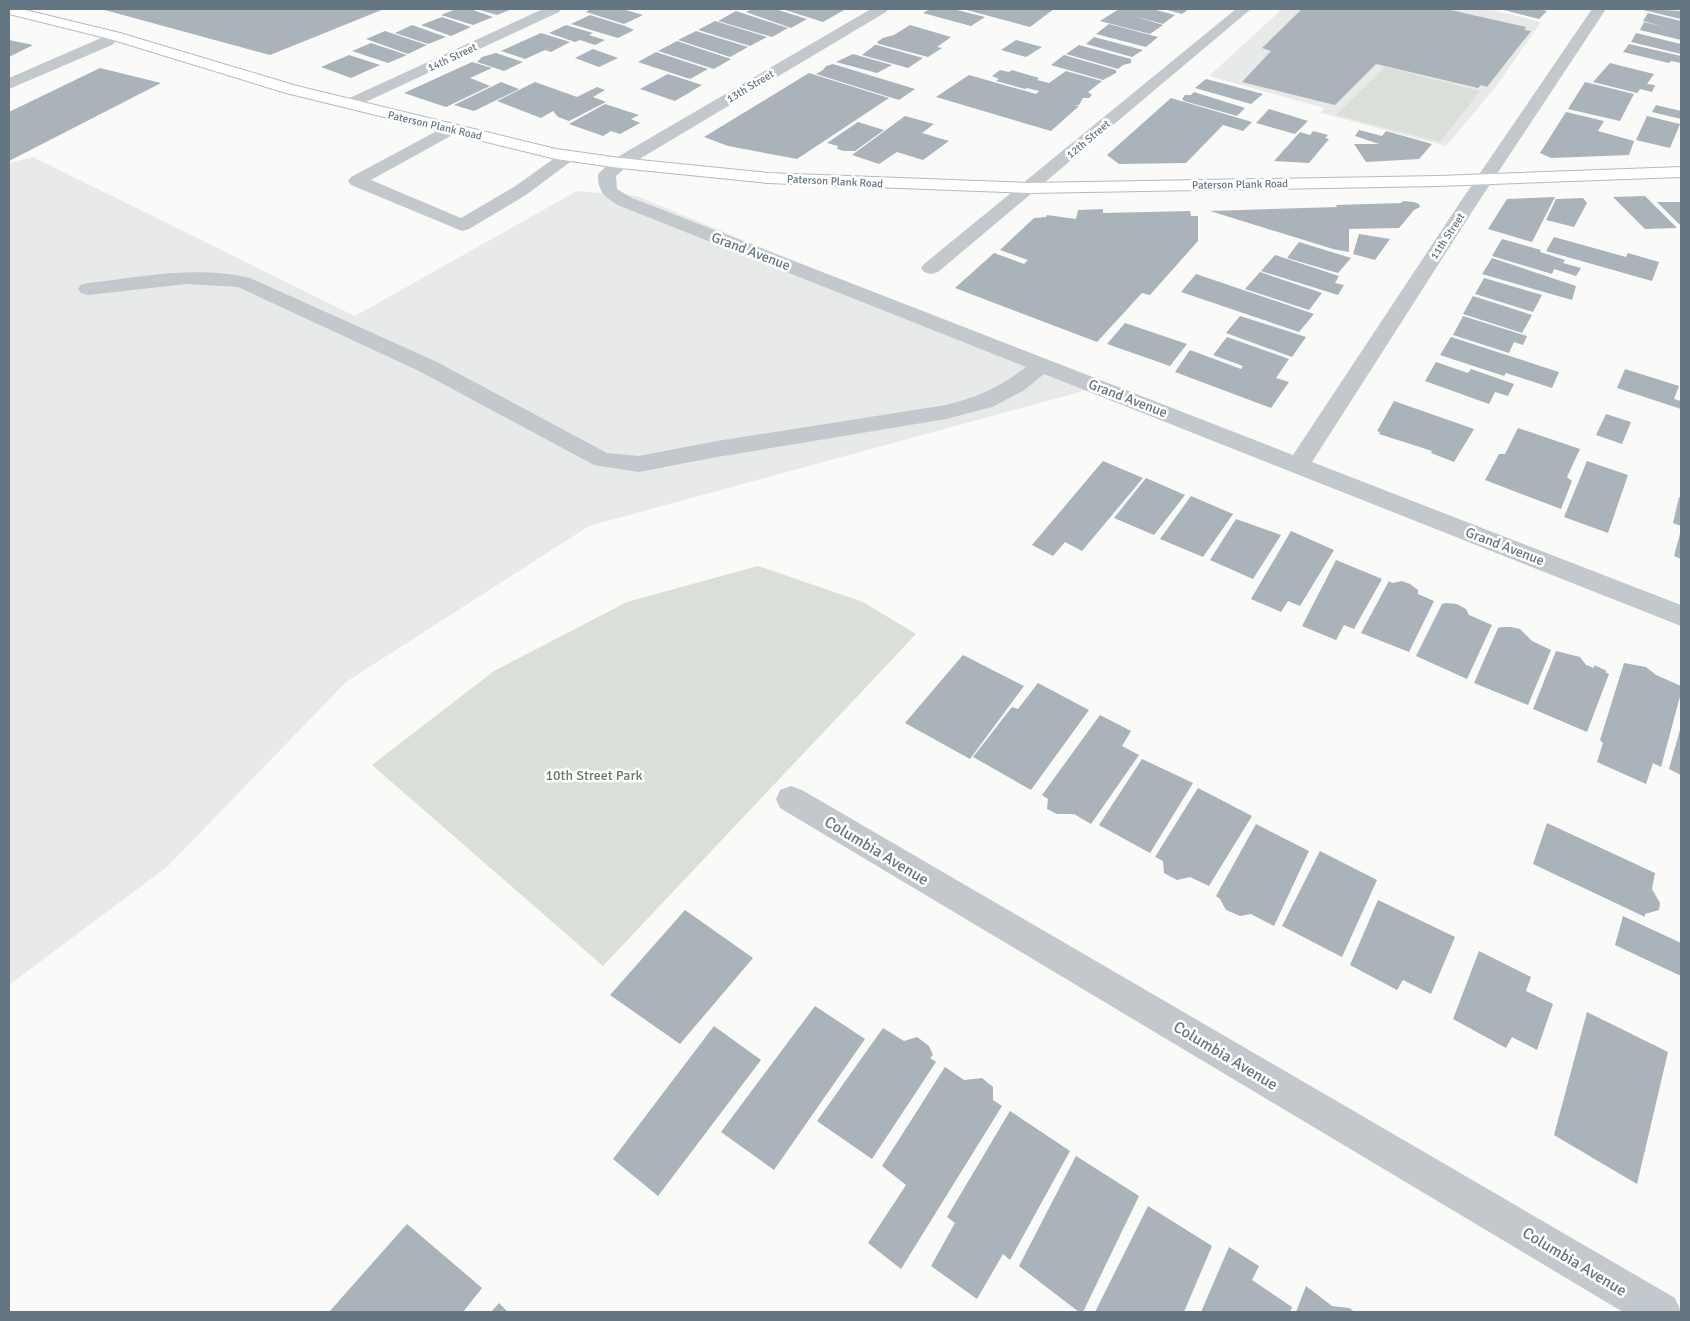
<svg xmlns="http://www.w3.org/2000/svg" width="1690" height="1321" font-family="Signika,sans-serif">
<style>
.built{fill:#e8e9e9}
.green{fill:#dadfd7}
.building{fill:#aab3b9}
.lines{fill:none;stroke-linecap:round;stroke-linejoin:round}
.major-casing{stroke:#b5babe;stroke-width:2}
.minor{fill:#c3c8cc;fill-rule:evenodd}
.major{fill:#fff;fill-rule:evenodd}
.labels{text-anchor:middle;stroke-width:5;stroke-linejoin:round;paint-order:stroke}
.far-street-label{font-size:11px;fill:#657683;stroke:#fff}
.street-label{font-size:14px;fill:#657683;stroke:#fff}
.park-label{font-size:14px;fill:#687a64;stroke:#fff}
.near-street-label{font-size:16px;fill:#657683;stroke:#fff}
</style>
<rect width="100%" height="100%" fill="#fafaf8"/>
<g class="built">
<polygon points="1282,9 1488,9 1541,22 1495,88 1446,146 1321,113 1324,108 1209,76"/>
<polygon points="33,157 355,316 577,191 637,196 1098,387 589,526 346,682 168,866 9,985 9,163"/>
</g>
<g class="green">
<polygon points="1385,67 1480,91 1440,142 1336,115"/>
<polygon points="758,566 863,602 916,634 603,966 372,765 494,671 627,602"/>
</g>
<g class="building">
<polygon points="101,9 384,9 270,55"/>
<polygon points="456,9 470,9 493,17 473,25 441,15"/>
<polygon points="476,9 512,9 497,15"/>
<polygon points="591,9 622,9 643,15 624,24 586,12"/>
<polygon points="752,9 775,9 807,19 791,28 746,12"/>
<polygon points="782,9 846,9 823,22"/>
<polygon points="930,9 953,9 985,17 971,26 923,13"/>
<polygon points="963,9 1054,9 1030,27"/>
<polygon points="1119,9 1152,9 1175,15 1163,24 1134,16 1163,25 1150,34 1100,21"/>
<polygon points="1164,9 1189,9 1182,14"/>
<polygon points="1302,9 1446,9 1526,27 1524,30 1531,31 1487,87 1481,85 1478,88 1376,64 1335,105 1242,82 1271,51 1262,48"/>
<polygon points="1500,9 1537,9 1547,11 1539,19"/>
<polygon points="1644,9 1681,11 1681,19 1643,10"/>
<polygon points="736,11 788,28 772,37 718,21"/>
<polygon points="1648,13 1681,21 1681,40 1640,30 1644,22 1665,27 1643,21"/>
<polygon points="590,15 625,26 634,30 618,38 571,24"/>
<polygon points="442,17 471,27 451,36 421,25"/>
<polygon points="715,21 767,37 750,46 698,30"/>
<polygon points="1109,24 1158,37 1146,47 1096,34"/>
<polygon points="412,25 446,37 428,44 395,33"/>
<polygon points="566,25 593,33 589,35 605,40 595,45 580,40 575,42 549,33"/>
<polygon points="910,25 951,37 937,47 942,48 928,57 879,44 877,42 883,38 894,35"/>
<polygon points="385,31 427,45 408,54 366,39"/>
<polygon points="696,31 748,47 730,57 678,40"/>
<polygon points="541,33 570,42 551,52 545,50 525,59 501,51"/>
<polygon points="1636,33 1681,44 1681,54 1631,42"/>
<polygon points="1094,37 1143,50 1132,57 1086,44"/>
<polygon points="9,40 33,45 9,57"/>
<polygon points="1016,40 1042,47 1026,57 1001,50"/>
<polygon points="677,41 731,59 714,69 658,51"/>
<polygon points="371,43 407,55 388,63 352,51"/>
<polygon points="1629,44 1681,56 1681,63 1671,61 1669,63 1623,52"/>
<polygon points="875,45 877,45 923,58 908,68 862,55"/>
<polygon points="1079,45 1131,59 1131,63 1123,65 1118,69 1066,54"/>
<polygon points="593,49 618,58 599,67 575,58"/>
<polygon points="656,52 708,69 690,79 638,62"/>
<polygon points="496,53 523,62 504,71 477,62 482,57"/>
<polygon points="853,54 892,65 877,73 836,62"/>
<polygon points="349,55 380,65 351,78 321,67"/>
<polygon points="1064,55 1116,70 1116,73 1103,80 1051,65"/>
<polygon points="472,62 492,68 470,78 490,86 446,107 404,93"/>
<polygon points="1610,63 1654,74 1647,84 1655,85 1652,92 1640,89 1637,93 1593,82"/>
<polygon points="833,64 915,89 899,100 816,74 823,70 826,66"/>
<polygon points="100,68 161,83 9,161 9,112"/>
<polygon points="1000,70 1009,72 1012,70 1039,78 1037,80 1049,83 1066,71 1102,81 1088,92 1092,95 1089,98 1083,98 1079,105 1074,105 1079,106 1051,131 936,97 969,75 1036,94 1039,91 1027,88 1025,89 996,81 999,79 992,76"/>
<polygon points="809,73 889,98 797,159 728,146 704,137"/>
<polygon points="668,74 702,85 675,101 640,89"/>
<polygon points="1206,79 1263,94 1251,104 1195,88"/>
<polygon points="501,82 519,89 474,111 454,105"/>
<polygon points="535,82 577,97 597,87 605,90 593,97 606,102 569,121 558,117 553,111 541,118 497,101"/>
<polygon points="1585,82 1634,94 1620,121 1568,109"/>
<polygon points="1194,92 1245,108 1237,116 1184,101 1182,99 1185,95 1191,95"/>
<polygon points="1171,98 1252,122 1243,131 1223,125 1186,163 1119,164 1107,155"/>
<polygon points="605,104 639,115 631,119 640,123 620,134 611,131 603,136 569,124"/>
<polygon points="1656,105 1681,111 1681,119 1652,112"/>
<polygon points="1269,109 1308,121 1295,134 1256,123"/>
<polygon points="1566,112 1604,121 1598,131 1634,141 1629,155 1551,158 1540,153"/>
<polygon points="905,116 934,124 922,133 949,141 923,160 897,152 879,164 852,155"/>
<polygon points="1647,116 1680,124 1670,148 1636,140"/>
<polygon points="858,122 884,130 855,151 844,151 837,149 838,146 827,143"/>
<polygon points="1359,130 1382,136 1386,131 1432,144 1419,159 1366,162 1354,144 1379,144 1355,136"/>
<polygon points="1313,131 1328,135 1325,138 1329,139 1309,163 1274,161 1300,132 1310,135"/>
<polygon points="1645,196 1677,228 1645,229 1613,197"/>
<polygon points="1555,197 1532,242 1488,229 1507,199"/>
<polygon points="1583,198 1587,203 1574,227 1546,220 1556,199"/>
<polygon points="1403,201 1414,202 1419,204 1420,207 1414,210 1399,228 1349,229 1349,252 1333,249 1210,211 1337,207 1336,205 1401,203"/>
<polygon points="1657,202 1681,202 1681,226"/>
<polygon points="1103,209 1103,213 1190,211 1191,216 1198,216 1198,241 1150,295 1142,293 1097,342 955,288 994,253 1024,264 1028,260 1000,250 1034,218 1046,217 1047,215 1076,219 1078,210"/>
<polygon points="1359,234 1390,239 1375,260 1353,254"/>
<polygon points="1554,237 1626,257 1628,253 1659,262 1652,281 1546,251"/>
<polygon points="1502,239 1541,250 1540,252 1565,260 1563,263 1581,268 1576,276 1554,269 1552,274 1492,256"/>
<polygon points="1299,242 1351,258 1338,273 1287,258"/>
<polygon points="1275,255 1339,276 1335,283 1344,285 1338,295 1261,271"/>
<polygon points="1492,258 1576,286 1572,300 1482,274"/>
<polygon points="1260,272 1322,293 1309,310 1245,289"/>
<polygon points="1196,274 1314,314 1299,332 1181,292"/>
<polygon points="1484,278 1542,295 1533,312 1475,294"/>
<polygon points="1473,296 1532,315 1522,333 1463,314"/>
<polygon points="1240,316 1306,337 1292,357 1226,333"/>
<polygon points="1463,316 1527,336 1523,345 1514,342 1509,353 1453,335"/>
<polygon points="1125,323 1187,344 1170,366 1107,344"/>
<polygon points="1227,337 1289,359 1276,378 1289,382 1271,408 1175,372 1190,350 1241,369 1243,366 1213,355"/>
<polygon points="1451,337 1559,372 1552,388 1506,373 1504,376 1440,355"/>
<polygon points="1436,362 1468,373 1471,369 1514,384 1508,396 1495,392 1489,404 1425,381"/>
<polygon points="1625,369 1679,386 1674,399 1681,401 1681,409 1617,388"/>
<polygon points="1394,401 1474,429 1454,462 1431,453 1432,451 1379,434 1380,432 1377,431"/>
<polygon points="1606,414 1631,422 1622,444 1596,435"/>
<polygon points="1518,428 1580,449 1567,477 1572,481 1561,509 1485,480 1499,454 1505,454"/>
<polygon points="1103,461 1143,478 1082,551 1065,542 1053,556 1032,545"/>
<polygon points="1587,461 1628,475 1608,533 1564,517"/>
<polygon points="1146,478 1185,495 1154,535 1114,518"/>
<polygon points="1191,496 1233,514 1203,557 1160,539"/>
<polygon points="1679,497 1681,497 1681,526 1673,523"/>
<polygon points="1236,519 1281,535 1253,579 1210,560"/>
<polygon points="1681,530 1681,559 1674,556"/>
<polygon points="1291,531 1334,550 1300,606 1288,601 1281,612 1251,599"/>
<polygon points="1336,560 1382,579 1354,629 1344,625 1336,640 1302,626"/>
<polygon points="1389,581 1392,583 1402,581 1410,584 1418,590 1418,594 1434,601 1409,652 1361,633"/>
<polygon points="1446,603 1457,604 1466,609 1469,615 1492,625 1467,679 1416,656 1442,604"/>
<polygon points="1502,627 1511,627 1520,629 1532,641 1551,650 1528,705 1474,683 1498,628"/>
<polygon points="1556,651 1580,657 1586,665 1594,668 1594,665 1607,671 1605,672 1609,674 1587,732 1533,709"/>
<polygon points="963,655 1024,686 970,759 905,723"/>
<polygon points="1624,663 1646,667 1656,675 1681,686 1681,693 1661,767 1653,763 1646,784 1597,762 1603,743 1600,740"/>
<polygon points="1038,683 1089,710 1031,790 973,757 1012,707 1018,709"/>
<polygon points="1100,715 1131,731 1122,746 1139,755 1091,824 1074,814 1057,814 1047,809 1048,799 1042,795"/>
<polygon points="1681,726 1681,775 1669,769"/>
<polygon points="1142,759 1193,783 1150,853 1099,825"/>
<polygon points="1198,788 1252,816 1209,886 1190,877 1177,880 1164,873 1163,861 1155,857"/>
<polygon points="1547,823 1655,873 1652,889 1660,903 1659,910 1645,914 1645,917 1533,864"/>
<polygon points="1256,824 1309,851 1274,926 1251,914 1240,916 1226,910 1220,899 1216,896"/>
<polygon points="1320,851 1377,880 1342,957 1282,926"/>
<polygon points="1378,900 1455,937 1431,994 1403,980 1397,990 1350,965"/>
<polygon points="685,910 753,958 680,1044 610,995"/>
<polygon points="1623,916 1681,943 1681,976 1615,945"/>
<polygon points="1479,951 1531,977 1526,991 1553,1004 1537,1050 1512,1037 1506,1048 1453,1019"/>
<polygon points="815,1006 865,1039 774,1170 721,1132"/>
<polygon points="1587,1012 1668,1052 1637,1184 1554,1135"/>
<polygon points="714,1026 761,1060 658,1196 613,1159"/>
<polygon points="883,1028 904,1041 917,1037 929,1046 933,1055 930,1058 936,1062 872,1159 817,1121"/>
<polygon points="945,1067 964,1080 982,1078 993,1087 993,1100 1002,1106 901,1269 868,1243 906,1185 882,1166"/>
<polygon points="1010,1111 1070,1151 1010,1260 1003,1254 977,1299 931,1266 955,1223 947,1217"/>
<polygon points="1076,1156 1139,1196 1083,1312 1079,1312 1019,1266"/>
<polygon points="1148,1206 1212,1246 1184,1312 1095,1312"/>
<polygon points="407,1224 482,1288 463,1312 329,1312"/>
<polygon points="1229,1247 1259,1266 1252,1280 1292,1307 1290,1312 1201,1312"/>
<polygon points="1306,1286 1332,1306 1349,1308 1355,1312 1296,1312"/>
<polygon points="499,1303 508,1312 491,1312"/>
</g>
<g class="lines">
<g class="major-casing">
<polygon id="major" points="9,9 21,9 120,33 297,86 556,149 620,158 768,173 1029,183 1438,176 1681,167 1681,177 1438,186 1029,193 768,183 620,168 556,159 286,93 110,39 9,14"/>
</g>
<g class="minor">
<polygon points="543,9 561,9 559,12 355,107 343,107 341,104 343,101"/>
<path d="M 871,9 L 888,9 L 886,12 L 626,167 L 616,176 L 617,189 L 632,198 L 1293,455 L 1461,201 L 1592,9 L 1606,9 L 1479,201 L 1312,462 L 1681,605 L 1681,626 L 1044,374 L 1023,391 L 992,407 L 946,419 L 717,457 L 639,472 L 594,465 L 419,371 L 238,287 L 187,284 L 88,295 L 81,293 L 78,289 L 81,285 L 88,283 C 141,277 197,265 250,278 L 435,361 L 607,453 L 639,456 L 717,441 L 946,405 C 978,397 1000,387 1026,367 L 620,206 C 605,198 597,191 598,174 L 614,159 Z"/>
<polygon points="1236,9 1251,9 938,272 931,274 924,272 921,268 924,264"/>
<polygon points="115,32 120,33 122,36 112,45 9,89 9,78"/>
<polygon points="450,124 456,125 458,129 456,133 371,180 461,218 514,187 563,152 569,151 575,152 578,156 526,195 469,229 462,231 351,185 348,181 351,177"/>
<polygon points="791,786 802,790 1675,1298 1681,1312 1623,1312 780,808 776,799 780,790"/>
</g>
<use href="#major" class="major"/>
</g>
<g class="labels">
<g class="far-street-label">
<text transform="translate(452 57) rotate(-25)" y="4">14th Street</text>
<text transform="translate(750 86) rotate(-31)" y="4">13th Street</text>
<text transform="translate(435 125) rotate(13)" y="4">Paterson Plank Road</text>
<text transform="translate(1088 139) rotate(-40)" y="4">12th Street</text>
<text transform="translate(835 181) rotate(3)" y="4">Paterson Plank Road</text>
<text transform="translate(1240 184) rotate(-1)" y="4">Paterson Plank Road</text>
<text transform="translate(1447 236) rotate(-57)" y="4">11th Street</text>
</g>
<g class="street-label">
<text transform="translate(751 251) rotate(21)" y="5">Grand Avenue</text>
<text transform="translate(1128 398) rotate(21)" y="5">Grand Avenue</text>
<text transform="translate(1505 546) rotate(21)" y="5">Grand Avenue</text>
</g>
<g class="park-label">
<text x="594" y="780">10th Street Park</text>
</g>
<g class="near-street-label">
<text transform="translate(877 850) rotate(31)" y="6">Columbia Avenue</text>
<text transform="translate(1226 1055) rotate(31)" y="6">Columbia Avenue</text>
<text transform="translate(1575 1261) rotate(31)" y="6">Columbia Avenue</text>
</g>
</g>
<rect width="1690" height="1321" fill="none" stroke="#657683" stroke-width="20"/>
</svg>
